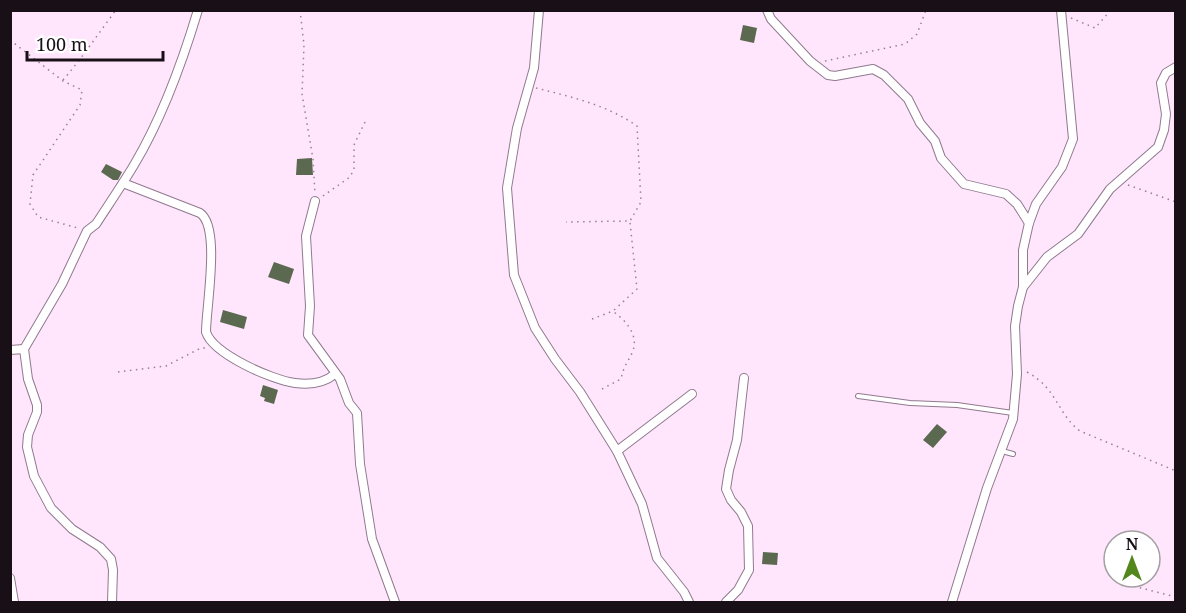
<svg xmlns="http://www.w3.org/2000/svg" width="1186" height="613" font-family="'Noto Serif',serif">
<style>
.building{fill:#5b6951}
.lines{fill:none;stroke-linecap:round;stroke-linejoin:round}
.service-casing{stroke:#907a8e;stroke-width:6}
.minor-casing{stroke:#907a8e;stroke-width:10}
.path{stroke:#948292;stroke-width:1.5;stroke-dasharray:1.5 4.5;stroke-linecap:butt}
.service{stroke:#fff;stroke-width:4}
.minor{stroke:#fff;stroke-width:8}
</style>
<rect width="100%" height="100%" fill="#ffe6fc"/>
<g class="building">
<polygon points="743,25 757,28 754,43 740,40"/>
<polygon points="312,158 313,175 296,175 297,159"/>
<polygon points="106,164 122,172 118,180 113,180 101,172"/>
<polygon points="274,262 294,269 289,284 268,277"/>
<polygon points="223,310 247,317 244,329 220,322"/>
<polygon points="263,385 278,390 274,404 264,401 265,398 260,396"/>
<polygon points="937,424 947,432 933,448 923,440"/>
<polygon points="763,552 778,553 777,565 762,564"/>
</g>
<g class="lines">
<g class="service-casing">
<g id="service">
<polyline points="858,396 910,403 957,405 1013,413"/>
<polyline points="1002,451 1013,454"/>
</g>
</g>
<g class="minor-casing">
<g id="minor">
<polyline points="539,10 534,68 517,128 507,188 514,275 535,328 555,359 580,392 617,451 642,504 657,558 684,592 689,602"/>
<polyline points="767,10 771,19 810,61 828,75 835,76 873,69 884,75 908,99 920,123 935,141 941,158 964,184 1006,194 1017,204 1029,223"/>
<path d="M 123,183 L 200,213 C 221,227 206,307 206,332 C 213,354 272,380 295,383 C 309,385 324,383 335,374"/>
<polyline points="315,201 306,236 310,306 308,335 340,379 349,403 357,413 360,464 372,539 395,602"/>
<polyline points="1024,286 1047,257 1078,234 1110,189 1158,147 1164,130 1166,114 1161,83 1166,73 1176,67"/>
<polyline points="10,350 24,349"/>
<polyline points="617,451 692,394"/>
<polyline points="10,578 14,602"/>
<path d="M 112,602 L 113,570 L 111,559 L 100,547 L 72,529 L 51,508 L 34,476 L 27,447 L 28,435 L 37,412 L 37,405 L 28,379 L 24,349 L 62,284 L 87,231 L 96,224 C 109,204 122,185 134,165 C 161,120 183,60 198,10"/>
<polyline points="726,602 738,590 749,570 748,526 741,512 731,500 726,489 729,470 737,440 744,378"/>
<polyline points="952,602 987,488 1013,419 1017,374 1015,326 1018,306 1023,287 1023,250 1029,223 1036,204 1062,167 1073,139 1061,10"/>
</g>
</g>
<g class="path">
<polyline points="300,10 304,45 302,94 313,159 315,194"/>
<polyline points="1071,18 1095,28 1111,10"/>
<polyline points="10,40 63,81 82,90 80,105 33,175 30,204 38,217 78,228"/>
<polyline points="825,61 905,44 917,34 926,10"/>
<path d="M 63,80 C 82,58 98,34 116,10"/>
<path d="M 536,88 C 572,97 607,105 637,126 L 641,202 L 630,221 L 566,222"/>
<polyline points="1128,185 1176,202"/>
<polyline points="323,196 350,177 354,169 354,145 365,122"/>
<polyline points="592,319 613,311 637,289 630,222"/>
<polyline points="118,372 166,366 201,348 207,348"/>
<path d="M 1027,372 C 1058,389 1057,414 1080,431 L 1176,471"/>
<path d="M 602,389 L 621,379 C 624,365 627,364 632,353 C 640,336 626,321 614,312"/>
<polyline points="1118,578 1133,586 1176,597"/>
</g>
<use href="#service" class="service"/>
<use href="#minor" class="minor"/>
</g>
<rect width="1186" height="613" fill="none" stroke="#180f17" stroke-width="24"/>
<g transform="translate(1132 559)"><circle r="28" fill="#ffffff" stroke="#a39fa2" stroke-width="1.5"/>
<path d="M0-4.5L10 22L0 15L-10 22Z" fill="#53861d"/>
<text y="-9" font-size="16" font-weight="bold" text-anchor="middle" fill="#180f17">N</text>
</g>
<path d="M27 51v9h136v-9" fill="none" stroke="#180f17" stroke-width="3"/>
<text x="36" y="51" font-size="18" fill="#180f17" stroke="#ffffff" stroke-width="4.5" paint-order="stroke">100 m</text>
</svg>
